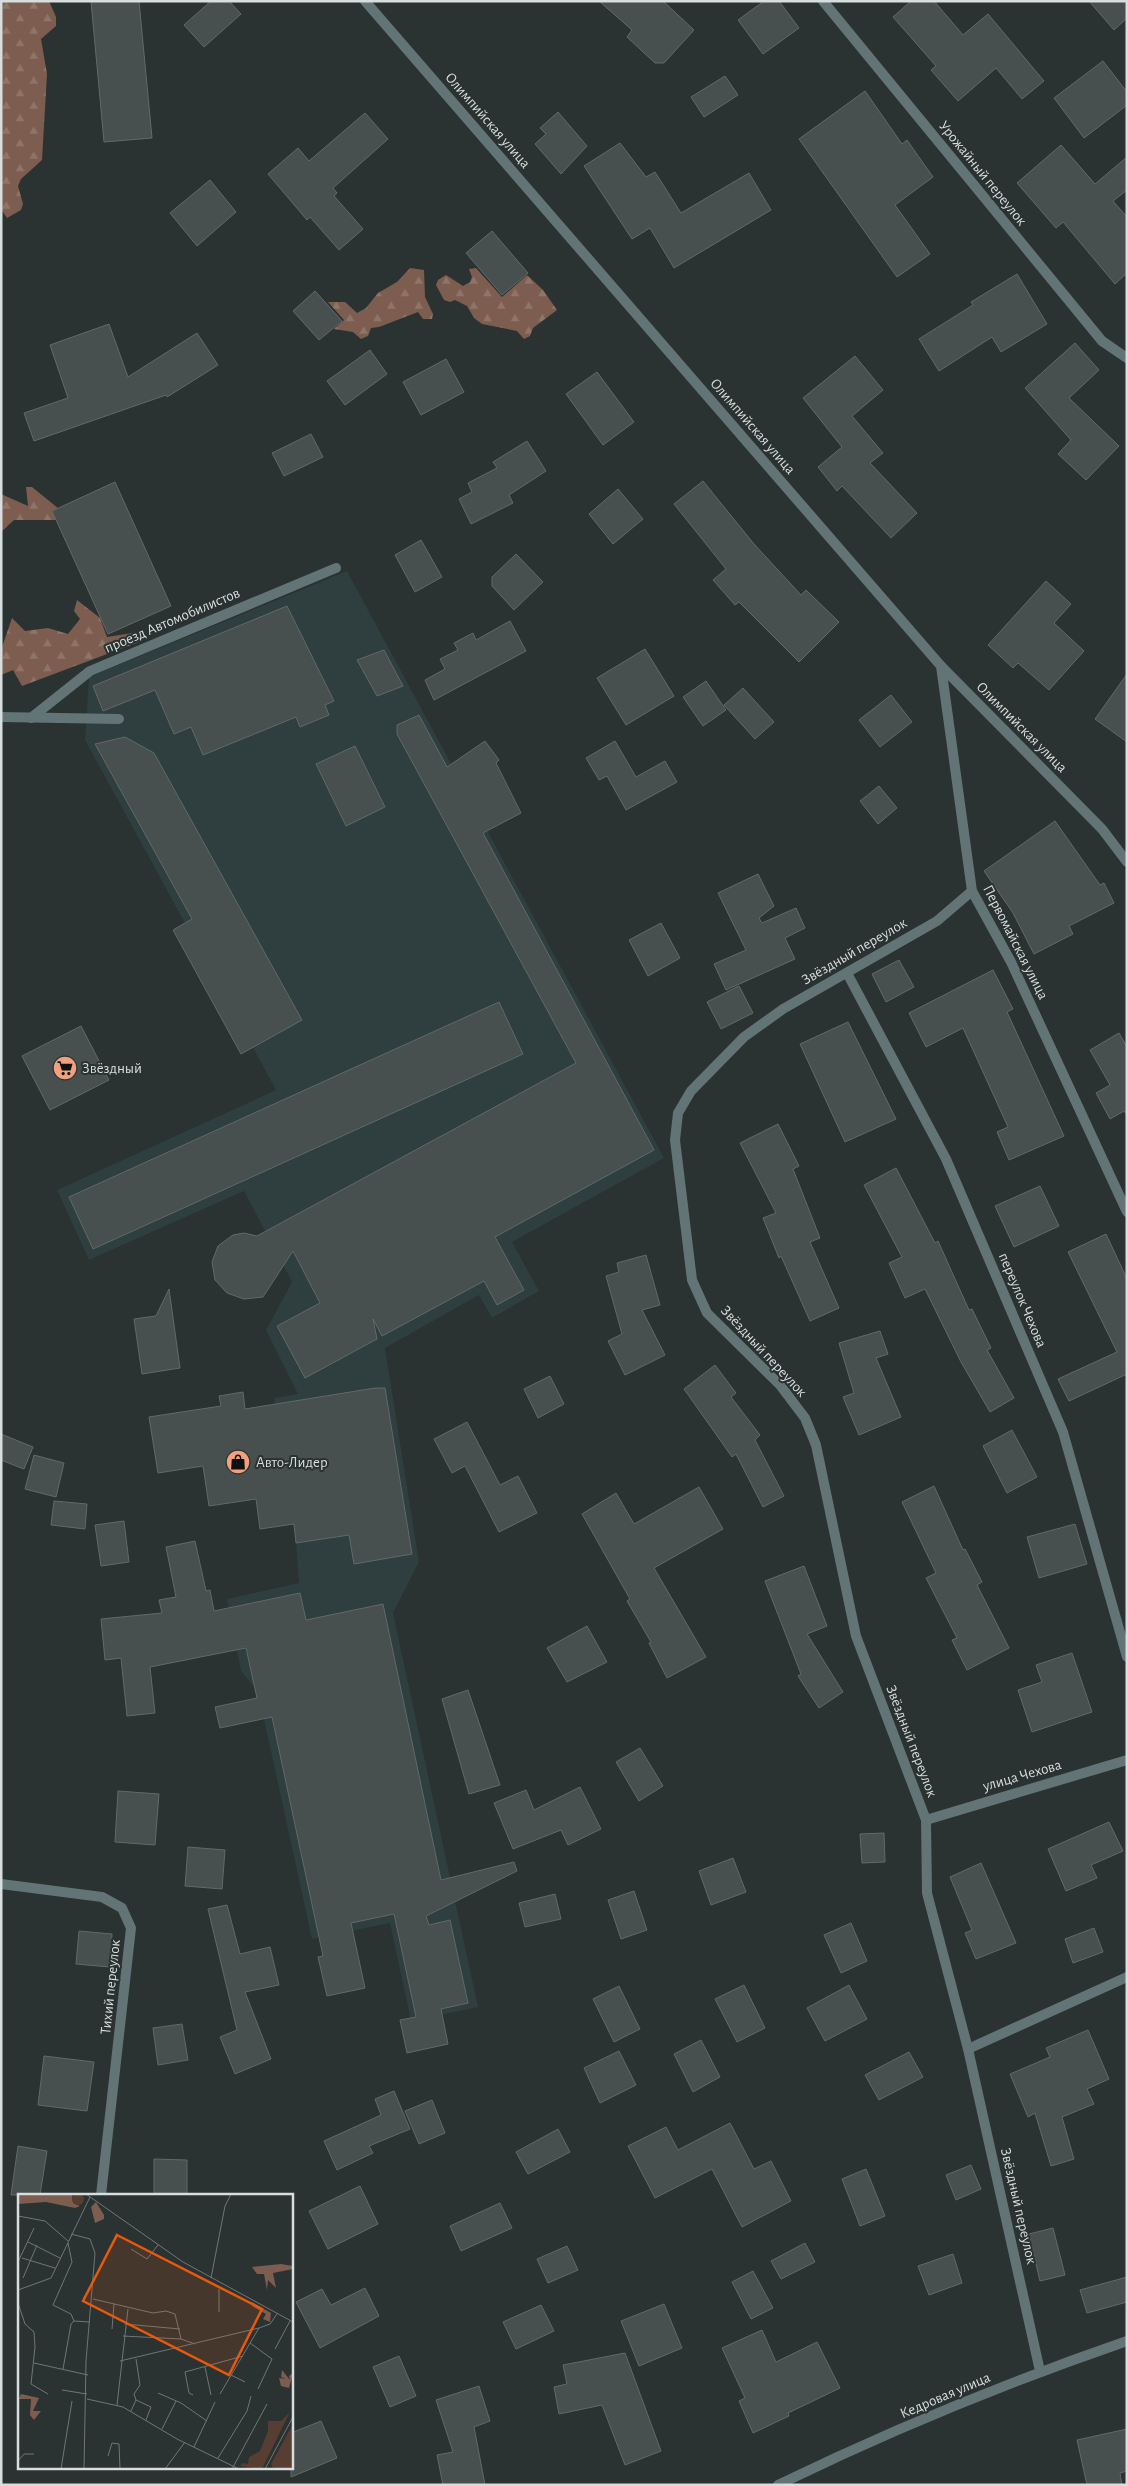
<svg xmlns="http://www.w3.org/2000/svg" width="1128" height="2486" font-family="'Alegreya Sans',sans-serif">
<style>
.built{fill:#2f3e3e}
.forest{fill:url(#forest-firs)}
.building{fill:#474f4f;stroke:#616969}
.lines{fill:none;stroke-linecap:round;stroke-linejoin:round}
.street{stroke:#627475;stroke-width:10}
.labels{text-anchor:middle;stroke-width:4;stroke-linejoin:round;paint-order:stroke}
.street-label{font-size:15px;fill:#d8dddd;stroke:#2a3232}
.poi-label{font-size:15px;fill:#d8dddd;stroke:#2a3232;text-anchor:start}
.inset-road{fill:none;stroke:#707676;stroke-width:1}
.view{fill:#e8590c;fill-opacity:0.15;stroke:#e8590c;stroke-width:2.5}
.inset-edge{fill:none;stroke:#d8dddd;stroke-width:2.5}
</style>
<defs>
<pattern id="forest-firs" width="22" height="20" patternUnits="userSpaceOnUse" patternTransform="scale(1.25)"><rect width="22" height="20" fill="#7d5d4f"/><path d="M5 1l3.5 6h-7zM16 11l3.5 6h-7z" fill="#8f7468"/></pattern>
</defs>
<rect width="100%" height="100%" fill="#2a3232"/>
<polygon class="built" points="347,571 664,1158 512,1242 539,1291 492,1318 479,1295 385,1348 419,1562 393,1613 478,2007 411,2021 390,1923 312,1939 258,1692 241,1671 227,1599 299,1583 296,1543 274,1398 298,1394 266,1330 292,1282 244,1191 89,1260 57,1190 276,1090 85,740 89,677"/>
<g class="forest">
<polygon points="1,1 49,1 56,17 56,26 41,39 47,74 42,160 21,179 18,186 23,204 21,210 7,218 1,209"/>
<polygon points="410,268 424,270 425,297 433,314 432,319 423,319 418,312 379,327 371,328 368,336 361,339 353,332 334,329 344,320 328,302 345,302 357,313 366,308 378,293 397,282"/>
<polygon points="476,268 502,297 527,275 543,290 557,310 533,328 530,336 524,339 517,331 482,324 474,318 467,306 455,300 450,302 444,300 436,285 438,280 446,275 463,286 470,282 472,277 469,269"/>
<polygon points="26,487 32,487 64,513 60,520 14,520 1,532 1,494 28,506"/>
<polygon points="77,600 100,618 107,637 139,632 139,642 22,686 13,670 1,675 1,650 12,618 25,631 48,628 68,634 80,619 74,611"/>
</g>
<g class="building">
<polygon points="91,1 139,1 152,138 104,142"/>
<polygon points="211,1 229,1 241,14 204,47 184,25"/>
<polygon points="599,1 663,1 694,30 664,63 655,63 627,37 632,30"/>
<polygon points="764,1 779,1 799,28 763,54 738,20"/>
<polygon points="911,1 934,1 963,35 988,14 1044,81 1022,99 996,68 958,101 931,70 936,66 893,17"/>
<polygon points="1089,1 1127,1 1127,18 1114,30"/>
<polygon points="1103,61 1127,92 1127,105 1084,138 1054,98"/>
<polygon points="725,76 738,95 704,117 691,97"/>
<polygon points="865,91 902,144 907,140 933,177 895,205 930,254 897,277 799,139"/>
<polygon points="558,112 587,146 561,174 535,144 546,134 540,128"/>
<polygon points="365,113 388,139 333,188 337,193 334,196 363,229 339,250 310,217 307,220 268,174 298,148 309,161"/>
<polygon points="620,143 646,177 655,172 681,213 749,173 771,210 674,268 650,228 632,239 584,166"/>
<polygon points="1061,145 1095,184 1127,157 1127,190 1113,201 1127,217 1127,273 1115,284 1063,222 1056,228 1017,183"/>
<polygon points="210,180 236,212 197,246 170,213"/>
<polygon points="492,231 528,273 502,295 466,253"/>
<polygon points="1017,274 1047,324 1001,352 992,337 939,371 919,339 973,305 971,302"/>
<polygon points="315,291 342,321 319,340 293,311"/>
<polygon points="109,324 128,377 197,333 218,365 167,397 166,395 34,441 24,413 68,398 50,345"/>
<polygon points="1075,343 1099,370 1069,398 1119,446 1086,480 1058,454 1071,440 1025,388"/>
<polygon points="370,350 387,374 345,405 327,381"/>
<polygon points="855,356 883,390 852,416 883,453 870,463 917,513 891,538 842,486 837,491 818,467 842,447 803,398"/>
<polygon points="446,359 464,392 421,415 403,382"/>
<polygon points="597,372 634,422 603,445 566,394"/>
<polygon points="311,434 323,457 284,476 272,453"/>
<polygon points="527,441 546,471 509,495 513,503 471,524 459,499 472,492 468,483 497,468 493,462"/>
<polygon points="703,481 754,544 801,595 806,590 839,622 799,662 739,602 735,605 713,580 726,569 674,504"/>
<polygon points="115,482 171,606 108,634 52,511"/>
<polygon points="618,489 643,519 613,544 589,514"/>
<polygon points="421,540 442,577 415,592 395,555"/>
<polygon points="516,554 543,582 514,610 492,586 492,577"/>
<polygon points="1046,581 1071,604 1054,623 1084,651 1049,690 1018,663 1013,668 988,645"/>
<polygon points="287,606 334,701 325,705 329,715 300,727 296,717 203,755 191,727 174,734 155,690 103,711 93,686"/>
<polygon points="510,621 526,651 434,700 425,680 445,669 440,659 458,650 454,643 473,633 476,640"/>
<polygon points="645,649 674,696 626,725 597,678"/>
<polygon points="384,650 403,686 377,696 357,660"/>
<polygon points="1127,674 1127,742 1095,719"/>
<polygon points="706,681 726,710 703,726 683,697"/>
<polygon points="743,688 774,722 755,739 724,705"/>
<polygon points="891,695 912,722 880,747 859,720"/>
<polygon points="419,715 447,767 485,741 499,760 496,763 521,813 483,833 654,1150 495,1237 524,1290 497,1305 484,1281 382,1336 373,1319 377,1339 305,1378 277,1326 320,1303 293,1251 263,1297 244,1299 227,1293 215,1280 212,1262 218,1246 233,1235 244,1233 257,1236 576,1063 397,734 397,725"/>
<polygon points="125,737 154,753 302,1020 241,1054 173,930 192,919 95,744"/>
<polygon points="615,741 636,777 665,761 677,782 626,810 607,776 599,780 586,758"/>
<polygon points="355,746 385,807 346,826 316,764"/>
<polygon points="879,786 897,808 878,824 860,801"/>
<polygon points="1055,821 1100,885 1104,883 1114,903 1069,926 1073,934 1034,954 1013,913 984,871"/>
<polygon points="758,874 774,906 759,918 762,923 796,908 805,928 785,938 795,959 726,990 714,964 746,950 718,893"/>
<polygon points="661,923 680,958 648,976 629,940"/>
<polygon points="899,960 914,987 886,1002 872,974"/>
<polygon points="993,970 1013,1009 1007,1012 1064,1136 1009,1160 997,1132 1008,1127 963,1028 926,1047 909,1013"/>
<polygon points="739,986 753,1013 721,1029 707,1002"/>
<polygon points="499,1002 523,1054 93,1249 69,1197"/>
<polygon points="848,1022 896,1119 845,1142 800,1044"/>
<polygon points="81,1026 109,1080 50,1110 22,1056"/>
<polygon points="1119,1033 1127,1047 1127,1115 1124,1111 1110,1119 1096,1093 1110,1085 1090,1050"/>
<polygon points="778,1124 799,1166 793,1169 820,1238 810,1242 839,1308 810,1321 781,1256 779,1258 763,1218 776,1213 740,1143"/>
<polygon points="896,1168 935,1243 938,1241 969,1310 972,1309 991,1348 987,1350 1014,1398 990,1412 961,1362 925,1289 905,1298 889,1263 902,1257 864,1185"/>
<polygon points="1040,1186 1059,1226 1014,1247 995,1206"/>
<polygon points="1106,1234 1127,1279 1127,1374 1069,1401 1058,1379 1117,1352 1068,1252"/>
<polygon points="646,1255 660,1305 642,1310 665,1355 625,1375 608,1341 622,1334 606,1276 619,1272 617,1263"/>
<polygon points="169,1289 180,1368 142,1374 134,1319 156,1316"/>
<polygon points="880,1331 888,1354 876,1358 901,1417 859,1435 843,1397 854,1393 839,1343"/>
<polygon points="715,1365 736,1393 731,1397 760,1435 755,1440 784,1496 763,1507 736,1454 732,1457 684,1389"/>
<polygon points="550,1376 564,1404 538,1418 524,1389"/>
<polygon points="375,1388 385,1388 412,1554 354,1564 349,1535 296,1543 294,1524 260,1529 256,1499 209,1506 203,1466 158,1473 149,1417 221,1406 219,1396 243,1392 245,1409"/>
<polygon points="467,1422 500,1485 518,1476 537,1513 499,1532 465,1466 452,1473 434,1439"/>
<polygon points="1012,1430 1037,1477 1007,1493 983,1446"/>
<polygon points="1,1434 33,1447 24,1469 1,1460"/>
<polygon points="34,1455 64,1463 56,1497 25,1489"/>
<polygon points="934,1486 963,1550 965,1549 982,1582 977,1585 1009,1648 967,1670 952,1640 957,1638 926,1578 936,1573 902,1502"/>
<polygon points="699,1487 723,1529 654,1568 706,1657 667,1678 649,1643 651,1642 627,1601 630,1599 582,1514 616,1493 634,1524"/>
<polygon points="54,1501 87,1504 85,1529 51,1525"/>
<polygon points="124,1521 129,1562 101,1566 95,1525"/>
<polygon points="1075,1524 1087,1564 1039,1578 1027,1537"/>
<polygon points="195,1541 206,1591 210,1590 214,1611 300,1593 306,1620 383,1604 441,1880 514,1862 517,1871 426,1916 429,1925 450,1920 468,2003 441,2009 448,2044 407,2053 400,2020 416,2017 394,1914 351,1923 365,1988 327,1996 318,1957 323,1956 272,1717 220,1728 215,1707 257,1698 246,1648 150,1667 155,1713 127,1716 121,1658 105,1660 101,1619 162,1613 159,1600 176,1597 166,1547"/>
<polygon points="804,1566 827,1626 807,1634 843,1692 819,1708 798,1676 801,1674 765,1581"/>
<polygon points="587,1626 607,1662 567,1682 547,1648"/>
<polygon points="1072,1653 1092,1712 1032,1732 1018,1690 1042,1682 1036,1665"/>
<polygon points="468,1690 500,1785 469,1794 442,1699"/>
<polygon points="640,1748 663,1786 639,1801 616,1762"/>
<polygon points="580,1787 601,1829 568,1845 561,1830 513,1849 494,1803 526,1790 534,1810"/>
<polygon points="118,1791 159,1794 155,1845 115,1842"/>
<polygon points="1109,1822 1123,1851 1091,1865 1097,1878 1066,1891 1048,1849"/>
<polygon points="884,1833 885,1862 862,1863 860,1834"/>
<polygon points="188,1847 225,1850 222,1889 185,1886"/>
<polygon points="733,1858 746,1892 711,1905 699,1871"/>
<polygon points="981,1863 1016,1943 976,1959 965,1933 972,1930 950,1877"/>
<polygon points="634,1891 647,1930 621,1939 608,1900"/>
<polygon points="555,1894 561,1919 525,1927 519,1903"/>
<polygon points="227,1905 240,1954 270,1947 279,1985 245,1992 271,2059 235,2074 220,2037 237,2030 208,1909"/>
<polygon points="851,1923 867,1961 841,1973 824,1935"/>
<polygon points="1094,1928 1103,1952 1073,1963 1065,1939"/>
<polygon points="79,1931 112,1934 110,1967 76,1964"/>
<polygon points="744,1985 765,2028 737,2042 715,1999"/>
<polygon points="849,1985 867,2019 825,2041 807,2008"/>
<polygon points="619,1986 640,2029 614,2042 593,1999"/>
<polygon points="182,2024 188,2060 158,2065 153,2028"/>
<polygon points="1088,2030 1109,2079 1087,2089 1094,2104 1062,2117 1074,2159 1051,2166 1035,2113 1028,2117 1010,2074 1050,2057 1046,2048"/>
<polygon points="701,2040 720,2077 693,2092 674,2054"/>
<polygon points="619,2051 636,2085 600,2103 584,2068"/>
<polygon points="909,2052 923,2077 879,2100 865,2075"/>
<polygon points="44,2056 94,2062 87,2111 38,2105"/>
<polygon points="394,2091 410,2129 369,2146 373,2153 337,2170 324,2141 381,2115 375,2099"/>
<polygon points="432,2100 445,2133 419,2144 405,2111"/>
<polygon points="730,2123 754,2169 771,2161 791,2201 742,2227 712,2169 655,2198 628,2146 666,2127 678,2150"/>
<polygon points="558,2129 570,2152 528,2174 516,2152"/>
<polygon points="18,2146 47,2151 40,2195 11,2195"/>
<polygon points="154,2159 187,2160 187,2195 154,2195"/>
<polygon points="971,2165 981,2189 956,2200 946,2175"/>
<polygon points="866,2169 885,2216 860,2226 842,2179"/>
<polygon points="360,2186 378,2224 328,2249 309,2211"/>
<polygon points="500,2203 512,2228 461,2251 450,2226"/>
<polygon points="1053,2228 1065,2275 1040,2281 1029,2234"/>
<polygon points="805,2243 815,2262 781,2279 771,2261"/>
<polygon points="567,2246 578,2270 548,2283 537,2259"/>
<polygon points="953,2254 962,2283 929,2295 918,2266"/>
<polygon points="753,2271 773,2308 751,2319 732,2282"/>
<polygon points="1127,2277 1127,2302 1087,2313 1080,2290"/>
<polygon points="365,2288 379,2316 320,2348 296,2302 322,2289 331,2305"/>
<polygon points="664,2304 682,2348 639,2366 621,2321"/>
<polygon points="541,2305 554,2331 516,2349 503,2322"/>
<polygon points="762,2330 776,2362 817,2342 840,2388 788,2413 789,2416 753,2433 739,2401 745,2398 722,2348"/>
<polygon points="625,2353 661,2451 625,2465 602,2405 559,2414 554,2387 567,2384 563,2365"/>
<polygon points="399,2356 416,2396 390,2407 373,2367"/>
<polygon points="479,2386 490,2421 474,2427 485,2485 443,2485 437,2455 453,2452 436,2400"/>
<polygon points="321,2421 337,2458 291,2477 291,2433"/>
<polygon points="1127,2429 1127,2471 1120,2473 1122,2485 1087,2485 1077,2440"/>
</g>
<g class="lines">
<g class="street">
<polyline points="365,1 941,666 1102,829 1127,862"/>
<polyline points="823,1 1102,341 1127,358"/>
<polyline points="941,666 972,891 1011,962 1127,1212"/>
<polyline points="1,717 119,719"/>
<polyline points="31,718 90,671 336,568"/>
<polyline points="972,891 937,921 783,1009 744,1037 691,1091 678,1113 675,1140 692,1280 707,1313 780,1385 805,1418 816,1445 856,1636 926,1820 927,1893 968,2049 1040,2371"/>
<polyline points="847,973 946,1159 1063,1432 1127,1657"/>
<polyline points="926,1820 1127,1760"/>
<polyline points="1,1884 102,1897 122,1908 131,1928 101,2195"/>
<polyline points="968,2049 1127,1977"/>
<path d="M 778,2485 C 891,2430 1008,2382 1127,2341"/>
</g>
</g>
<defs>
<g id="supermarket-disc" transform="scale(1.25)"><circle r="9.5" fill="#f1a17d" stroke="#2a3232"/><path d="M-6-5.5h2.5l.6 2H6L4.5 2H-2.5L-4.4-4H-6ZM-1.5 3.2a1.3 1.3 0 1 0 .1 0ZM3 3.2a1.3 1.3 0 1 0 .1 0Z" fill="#111"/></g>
<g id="shop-disc" transform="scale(1.25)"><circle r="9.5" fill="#f1a17d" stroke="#2a3232"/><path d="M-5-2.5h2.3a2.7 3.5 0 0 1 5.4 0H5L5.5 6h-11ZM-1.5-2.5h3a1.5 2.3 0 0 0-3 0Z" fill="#111"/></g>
</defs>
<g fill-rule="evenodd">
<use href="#supermarket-disc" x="65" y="1068"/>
<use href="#shop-disc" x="238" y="1462"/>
</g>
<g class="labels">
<g class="street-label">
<text transform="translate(488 120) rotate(49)" y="5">Олимпийская улица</text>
<text transform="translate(983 173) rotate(51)" y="5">Урожайный переулок</text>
<text transform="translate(753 426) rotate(49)" y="5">Олимпийская улица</text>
<text transform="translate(172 620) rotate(-23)" y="5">проезд Автомобилистов</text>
<text transform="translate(1022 727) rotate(45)" y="5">Олимпийская улица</text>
<text transform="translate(1016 942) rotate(63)" y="5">Первомайская улица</text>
<text transform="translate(854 951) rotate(-30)" y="5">Звёздный переулок</text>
<text transform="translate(1023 1300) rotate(67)" y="5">переулок Чехова</text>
<text transform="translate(764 1351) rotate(47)" y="5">Звёздный переулок</text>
<text transform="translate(912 1741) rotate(69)" y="5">Звёздный переулок</text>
<text transform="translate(1022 1775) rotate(-16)" y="5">улица Чехова</text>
<text transform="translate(110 1987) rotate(-84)" y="5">Тихий переулок</text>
<text transform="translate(1019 2206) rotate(77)" y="5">Звёздный переулок</text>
<text transform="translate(945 2395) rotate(-23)" y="5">Кедровая улица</text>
</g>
<g class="poi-label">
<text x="82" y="1073">Звёздный</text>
<text x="256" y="1467">Авто-Лидер</text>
</g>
</g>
<g transform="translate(18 2194)">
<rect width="275" height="275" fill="#2a3232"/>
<path d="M 272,218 L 244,275 L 222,272 L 224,269 L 230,270 L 231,263 L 242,257 L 250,237 L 250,227 L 263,227 Z" fill="#573d32"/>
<path d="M 0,0 L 58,0 L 54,0 L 55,9 L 62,12 L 57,14 L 28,8 L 0,10 ZM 78,8 L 86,21 L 86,25 L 77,29 L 73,13 ZM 263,70 L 275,72 L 275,75 L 255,79 L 258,94 L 250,86 L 249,96 L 246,80 L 239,80 L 234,73 ZM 234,108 L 253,119 L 252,128 L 245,125 L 248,120 L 234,112 ZM 264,176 L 272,186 L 271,182 L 275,179 L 271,194 L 263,192 L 261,184 L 268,185 L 263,183 ZM 3,200 L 21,204 L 15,217 L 23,217 L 16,226 L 12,221 L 13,205 L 1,205 Z" fill="#7d5d4f"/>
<path d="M54 5a6 6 0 1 1 12 0a6 6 0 1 1-12 0Z" fill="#573d32"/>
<path d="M 275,230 L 275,275 L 255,274 L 253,270 Z" fill="#573d32"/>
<path class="inset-road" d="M 68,0 L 165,68 L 275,128M 0,22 L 27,27 L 50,47M 53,40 L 72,45 L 77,59 L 68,167 L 66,275M 10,48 L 42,64M 50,49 L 54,68 L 35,111 L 53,120 L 56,127M 113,55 L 129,65 L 140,51M 4,64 L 37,74M 0,68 L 16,34M 5,84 L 19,51M 193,84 L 207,12 L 213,0M 0,96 L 33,84 L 72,3M 75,105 L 135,119 L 148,117 L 157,120 L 163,145M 0,109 L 7,130 L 16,138 L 17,153 L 13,190 L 30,200M 201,118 L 201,95M 107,130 L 162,135M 94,135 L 96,110M 105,142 L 163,145 L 177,150M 232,149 L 254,165 L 240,195M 257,155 L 272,127M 102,167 L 241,134 L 252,130 L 259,120M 16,169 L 70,181M 187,173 L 193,201M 45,175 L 53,130 L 56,127 L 72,128M 213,181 L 227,188M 44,196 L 69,200M 140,199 L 163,209 L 189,227M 202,200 L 241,134M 175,201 L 171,199 L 167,178 L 225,162M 69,205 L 105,213 L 159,245 L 221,275M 118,206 L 116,200 L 122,191 L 118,165M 99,211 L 110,115M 113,217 L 118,206 L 133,213 L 128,226M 144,235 L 158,207M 176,253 L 197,208M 90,262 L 94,249 L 101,250 L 102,275M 200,264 L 229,217 L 233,202M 0,267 L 6,260 L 16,260M 43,275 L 54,207M 147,275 L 167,248M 214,275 L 249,210M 247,275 L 275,223"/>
<path class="view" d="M 99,41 L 244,115 L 211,181 L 65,107 Z"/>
<rect width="275" height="275" class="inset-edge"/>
</g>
<rect width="1128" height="2486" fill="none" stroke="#d8dddd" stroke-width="5"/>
</svg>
